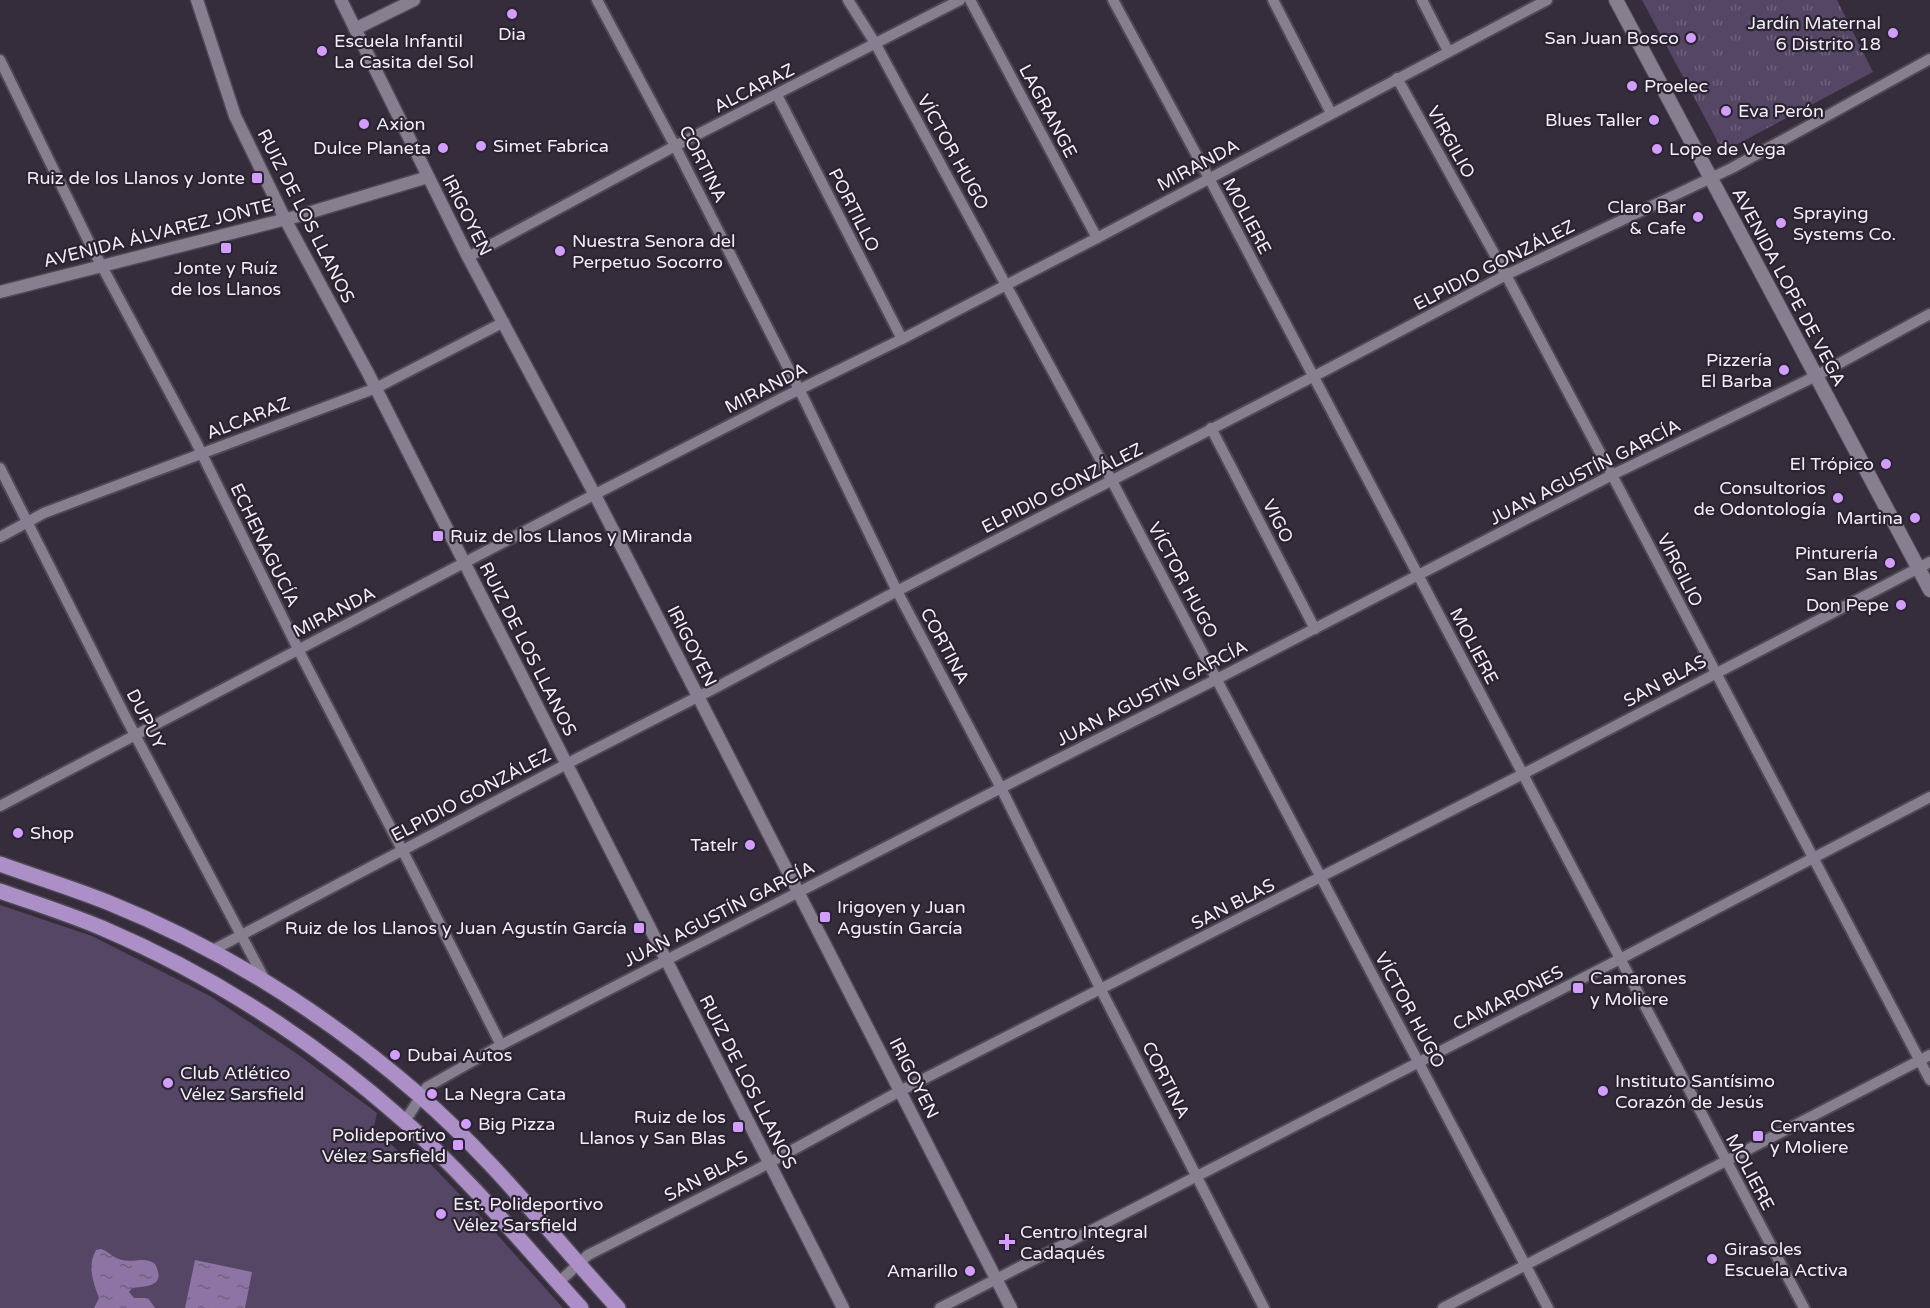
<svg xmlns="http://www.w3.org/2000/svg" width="1930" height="1308" font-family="'Varela Round',sans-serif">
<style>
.grass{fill:url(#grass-tufts)}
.garden{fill:#564665}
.water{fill:url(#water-ripples)}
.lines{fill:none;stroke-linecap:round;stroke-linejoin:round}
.minor-casing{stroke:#4f4955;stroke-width:14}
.tertiary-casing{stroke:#4f4955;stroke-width:15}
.secondary-casing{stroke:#4f4955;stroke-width:16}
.primary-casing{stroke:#4f4955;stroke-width:18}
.minor{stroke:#877f90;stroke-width:10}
.tertiary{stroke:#877f90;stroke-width:12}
.secondary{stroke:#877f90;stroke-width:14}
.primary{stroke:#ad8fc7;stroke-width:15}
.poi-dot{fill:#d29dfd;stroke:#2a2331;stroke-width:2}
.labels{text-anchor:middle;stroke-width:4.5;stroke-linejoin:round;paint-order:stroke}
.poi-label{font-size:18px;fill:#f2edf7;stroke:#2a2331;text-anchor:start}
.street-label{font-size:18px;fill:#f2edf7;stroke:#2a2331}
</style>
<defs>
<pattern id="grass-tufts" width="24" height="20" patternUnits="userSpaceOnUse" patternTransform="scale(1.5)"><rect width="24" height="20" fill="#564665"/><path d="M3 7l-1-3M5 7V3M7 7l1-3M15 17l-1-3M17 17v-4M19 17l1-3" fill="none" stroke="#6f617c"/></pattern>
<pattern id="water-ripples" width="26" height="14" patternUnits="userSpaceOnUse" patternTransform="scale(1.5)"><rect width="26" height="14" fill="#8e74a4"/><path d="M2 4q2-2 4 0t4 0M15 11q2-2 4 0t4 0" fill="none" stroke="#726280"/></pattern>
</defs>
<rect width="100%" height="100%" fill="#352d3b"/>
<polygon class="grass" points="1642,0 1837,0 1873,72 1730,148 1719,144"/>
<polygon class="garden" points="0,905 92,936 210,996 296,1053 377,1113 374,1127 402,1155 418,1151 485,1221 563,1308 0,1308"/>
<g class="water">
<path d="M 101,1249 C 108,1251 113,1258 122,1260 C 134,1263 145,1256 155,1264 C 167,1287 146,1286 132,1288 L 129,1292 L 134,1298 L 148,1298 L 155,1308 L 94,1308 L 99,1298 C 93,1282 87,1266 96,1250 Z"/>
<polygon points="195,1260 252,1272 245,1308 185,1308"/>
</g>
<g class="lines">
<g class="minor-casing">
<g id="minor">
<polyline points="597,0 675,146 805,401 897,591 1001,788 1101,990 1264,1308"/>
<polyline points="848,0 875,43 1112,481 1548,1308"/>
<polyline points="970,0 1097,238"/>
<polyline points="1113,0 1209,178 1804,1308"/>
<polyline points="1273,0 1331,113"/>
<polyline points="1422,0 1448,51"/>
<polyline points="0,60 90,244 194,438 303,659 409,863 501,1045"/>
<polyline points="1397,78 1506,275 1612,475 1930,1080"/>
<polyline points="777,95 902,339"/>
<polyline points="468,257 675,146 960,0"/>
<polyline points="1211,428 1315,629"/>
<polyline points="0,468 126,718 266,982"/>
<polyline points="0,537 44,513 376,388 504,322"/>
<polyline points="0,806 582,501 782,398 902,339 1097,238 1547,0"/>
<polyline points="211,951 578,758 715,688 897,591 1328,369 1506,275 1732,168 1930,59"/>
<polyline points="405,1121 427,1087 501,1045 1001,788 1217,679 1612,475 1816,376 1930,314"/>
<polyline points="558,1283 588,1255 756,1170 900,1091 1523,774 1930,562"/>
<polyline points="940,1308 1620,959 1930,797"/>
<polyline points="1443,1308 1930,1055"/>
</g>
</g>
<g class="tertiary-casing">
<g id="tertiary">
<polyline points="197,0 235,116 285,219 368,373 843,1308"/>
<polyline points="341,0 468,257 595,495 1011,1308"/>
<polyline points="355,29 414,0"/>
<polyline points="0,292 298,216 428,177"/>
</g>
</g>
<g class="secondary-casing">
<polyline id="secondary" points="1616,0 1930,590"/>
</g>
<g class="primary-casing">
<g id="primary">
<path d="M 0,864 C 36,877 72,888 107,902 C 221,948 327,1015 419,1095 C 493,1159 553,1237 618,1308"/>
<path d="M 0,891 C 34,903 69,914 102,928 C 212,975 314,1041 403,1120 C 467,1176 524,1245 581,1308"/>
</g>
</g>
<use href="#minor" class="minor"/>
<use href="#tertiary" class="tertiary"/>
<use href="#secondary" class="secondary"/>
<use href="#primary" class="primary"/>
</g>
<g class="poi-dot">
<circle cx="512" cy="14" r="6"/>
<circle cx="1893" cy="33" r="6"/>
<circle cx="1691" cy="38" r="6"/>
<circle cx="322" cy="51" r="6"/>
<circle cx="1632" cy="86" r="6"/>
<circle cx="1726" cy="111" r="6"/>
<circle cx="1654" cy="120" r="6"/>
<circle cx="364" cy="124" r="6"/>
<circle cx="481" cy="146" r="6"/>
<circle cx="443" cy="148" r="6"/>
<circle cx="1657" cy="149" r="6"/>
<rect x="251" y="172" width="12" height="12" rx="3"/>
<circle cx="1698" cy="217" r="6"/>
<circle cx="1781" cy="223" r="6"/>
<rect x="220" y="242" width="12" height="12" rx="3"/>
<circle cx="560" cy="251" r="6"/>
<circle cx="1784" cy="370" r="6"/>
<circle cx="1886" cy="464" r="6"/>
<circle cx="1838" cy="498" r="6"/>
<circle cx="1915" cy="518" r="6"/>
<rect x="432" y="530" width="12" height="12" rx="3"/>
<circle cx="1890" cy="563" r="6"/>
<circle cx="1901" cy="605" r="6"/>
<circle cx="18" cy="833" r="6"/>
<circle cx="750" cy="845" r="6"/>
<rect x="819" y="911" width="12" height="12" rx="3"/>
<rect x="633" y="922" width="12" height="12" rx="3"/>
<rect x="1572" y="982" width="12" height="12" rx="3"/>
<circle cx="395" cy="1055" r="6"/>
<circle cx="168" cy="1083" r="6"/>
<circle cx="1603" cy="1091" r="6"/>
<circle cx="432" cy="1094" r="6"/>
<circle cx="466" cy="1124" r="6"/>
<rect x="732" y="1121" width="12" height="12" rx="3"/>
<rect x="1752" y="1130" width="12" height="12" rx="3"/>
<rect x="452" y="1139" width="12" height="12" rx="3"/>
<circle cx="441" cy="1214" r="6"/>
<path d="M1004 1233h6v6h6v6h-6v6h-6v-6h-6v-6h6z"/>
<circle cx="1712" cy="1259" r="6"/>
<circle cx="970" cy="1271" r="6"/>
</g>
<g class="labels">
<g class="poi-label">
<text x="1881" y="29" text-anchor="end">Jardín Maternal<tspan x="1881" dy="21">6 Distrito 18</tspan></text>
<text x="512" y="40" text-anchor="middle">Dia</text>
<text x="1679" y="44" text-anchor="end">San Juan Bosco</text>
<text x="334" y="47">Escuela Infantil<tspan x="334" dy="21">La Casita del Sol</tspan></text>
<text x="1644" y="92">Proelec</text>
<text x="1738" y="117">Eva Perón</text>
<text x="1642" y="126" text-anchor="end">Blues Taller</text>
<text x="376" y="130">Axion</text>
<text x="493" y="152">Simet Fabrica</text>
<text x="431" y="154" text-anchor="end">Dulce Planeta</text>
<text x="1669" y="155">Lope de Vega</text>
<text x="245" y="184" text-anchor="end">Ruiz de los Llanos y Jonte</text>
<text x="1686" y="213" text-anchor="end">Claro Bar<tspan x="1686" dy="21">&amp; Cafe</tspan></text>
<text x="1793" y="219">Spraying<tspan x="1793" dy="21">Systems Co.</tspan></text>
<text x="572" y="247">Nuestra Senora del<tspan x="572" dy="21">Perpetuo Socorro</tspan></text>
<text x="226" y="274" text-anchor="middle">Jonte y Ruíz<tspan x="226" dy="21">de los Llanos</tspan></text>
<text x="1772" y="366" text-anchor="end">Pizzería<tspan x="1772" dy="21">El Barba</tspan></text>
<text x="1874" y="470" text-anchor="end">El Trópico</text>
<text x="1826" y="494" text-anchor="end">Consultorios<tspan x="1826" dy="21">de Odontología</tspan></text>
<text x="1903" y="524" text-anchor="end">Martina</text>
<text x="450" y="542">Ruiz de los Llanos y Miranda</text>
<text x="1878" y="559" text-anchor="end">Pinturería<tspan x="1878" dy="21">San Blas</tspan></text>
<text x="1889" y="611" text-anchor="end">Don Pepe</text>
<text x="30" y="839">Shop</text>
<text x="738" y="851" text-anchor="end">Tatelr</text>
<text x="837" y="913">Irigoyen y Juan<tspan x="837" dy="21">Agustín García</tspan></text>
<text x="627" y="934" text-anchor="end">Ruiz de los Llanos y Juan Agustín García</text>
<text x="1590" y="984">Camarones<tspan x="1590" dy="21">y Moliere</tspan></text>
<text x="407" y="1061">Dubai Autos</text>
<text x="180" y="1079">Club Atlético<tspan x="180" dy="21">Vélez Sarsfield</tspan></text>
<text x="1615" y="1087">Instituto Santísimo<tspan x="1615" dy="21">Corazón de Jesús</tspan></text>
<text x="444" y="1100">La Negra Cata</text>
<text x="726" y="1123" text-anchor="end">Ruiz de los<tspan x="726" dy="21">Llanos y San Blas</tspan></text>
<text x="478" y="1130">Big Pizza</text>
<text x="1770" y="1132">Cervantes<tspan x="1770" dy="21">y Moliere</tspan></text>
<text x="446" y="1141" text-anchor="end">Polideportivo<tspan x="446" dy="21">Vélez Sarsfield</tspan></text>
<text x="453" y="1210">Est. Polideportivo<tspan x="453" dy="21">Vélez Sarsfield</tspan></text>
<text x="1020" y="1238">Centro Integral<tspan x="1020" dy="21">Cadaqués</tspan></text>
<text x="1724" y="1255">Girasoles<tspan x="1724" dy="21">Escuela Activa</tspan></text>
<text x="958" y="1277" text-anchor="end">Amarillo</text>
</g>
<g class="street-label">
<text transform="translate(754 88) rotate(-27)" y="6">ALCARAZ</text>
<text transform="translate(1048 111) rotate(62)" y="6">LAGRANGE</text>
<text transform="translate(1451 142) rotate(61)" y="6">VIRGILIO</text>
<text transform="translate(953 152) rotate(61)" y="6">VÍCTOR HUGO</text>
<text transform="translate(703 164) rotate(63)" y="6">CORTINA</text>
<text transform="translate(1198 165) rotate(-28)" y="6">MIRANDA</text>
<text transform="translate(854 210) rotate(63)" y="6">PORTILLO</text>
<text transform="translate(467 215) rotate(63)" y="6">IRIGOYEN</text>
<text transform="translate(306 216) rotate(63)" y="6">RUIZ DE LOS LLANOS</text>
<text transform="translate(1247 216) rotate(62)" y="6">MOLIERE</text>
<text transform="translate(158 233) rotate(-14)" y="6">AVENIDA ÁLVAREZ JONTE</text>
<text transform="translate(1494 265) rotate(-27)" y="6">ELPIDIO GONZÁLEZ</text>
<text transform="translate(1789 287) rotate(62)" y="6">AVENIDA LOPE DE VEGA</text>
<text transform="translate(766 388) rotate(-27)" y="6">MIRANDA</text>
<text transform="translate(248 418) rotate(-21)" y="6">ALCARAZ</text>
<text transform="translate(1585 472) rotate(-27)" y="6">JUAN AGUSTÍN GARCÍA</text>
<text transform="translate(1062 488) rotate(-27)" y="6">ELPIDIO GONZÁLEZ</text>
<text transform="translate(1278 521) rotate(63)" y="6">VIGO</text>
<text transform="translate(265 545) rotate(64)" y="6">ECHENAGUCÍA</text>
<text transform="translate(1680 570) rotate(63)" y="6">VIRGILIO</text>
<text transform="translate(1183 580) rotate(62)" y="6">VÍCTOR HUGO</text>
<text transform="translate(334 612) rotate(-27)" y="6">MIRANDA</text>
<text transform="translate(692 646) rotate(63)" y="6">IRIGOYEN</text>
<text transform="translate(945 646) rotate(62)" y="6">CORTINA</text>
<text transform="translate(1474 646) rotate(62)" y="6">MOLIERE</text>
<text transform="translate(528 649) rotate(63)" y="6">RUIZ DE LOS LLANOS</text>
<text transform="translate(1665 681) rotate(-28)" y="6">SAN BLAS</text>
<text transform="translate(1152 693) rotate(-27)" y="6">JUAN AGUSTÍN GARCÍA</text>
<text transform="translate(146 719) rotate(63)" y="6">DUPUY</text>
<text transform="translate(471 795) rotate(-28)" y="6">ELPIDIO GONZÁLEZ</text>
<text transform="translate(1233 904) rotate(-27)" y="6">SAN BLAS</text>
<text transform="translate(719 914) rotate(-27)" y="6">JUAN AGUSTÍN GARCÍA</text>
<text transform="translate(1508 998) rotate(-27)" y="6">CAMARONES</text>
<text transform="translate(1410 1010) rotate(62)" y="6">VÍCTOR HUGO</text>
<text transform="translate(914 1078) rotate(63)" y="6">IRIGOYEN</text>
<text transform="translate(1166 1080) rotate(63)" y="6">CORTINA</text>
<text transform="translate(748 1082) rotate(63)" y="6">RUIZ DE LOS LLANOS</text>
<text transform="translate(1750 1172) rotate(62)" y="6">MOLIERE</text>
<text transform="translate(706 1176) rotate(-27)" y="6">SAN BLAS</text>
</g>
</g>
</svg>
